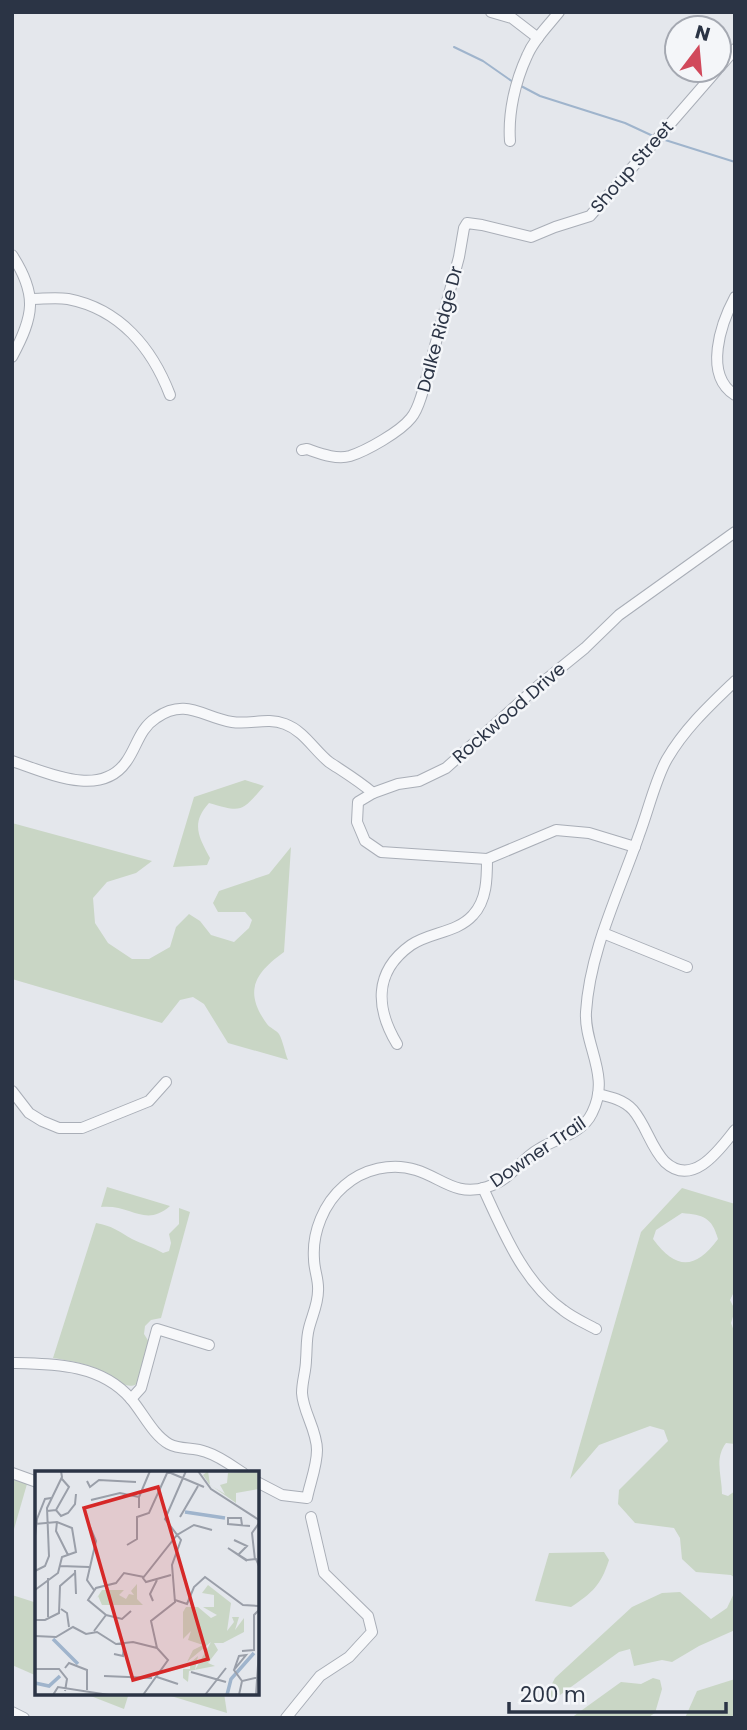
<svg xmlns="http://www.w3.org/2000/svg" width="747" height="1730" font-family="Poppins,sans-serif">
<style>
.green{fill:#c9d6c5;fill-rule:evenodd}
.lines{fill:none;stroke-linecap:round;stroke-linejoin:round}
.stream{stroke:#9fb4cc;stroke-width:2}
.minor-casing{stroke:#a9aeb7;stroke-width:12}
.minor{stroke:#f7f8fa;stroke-width:10}
.labels{text-anchor:middle;stroke-width:5;stroke-linejoin:round;paint-order:stroke}
.street-label{font-size:18px;fill:#2b3445;stroke:#f4f6f9}
.inset-river{fill:none;stroke:#9fb4cc;stroke-width:3.5}
.inset-road{fill:none;stroke:#9a9fa9;stroke-width:2}
.view{fill:#d62828;fill-opacity:0.15;stroke:#d62828;stroke-width:3.5}
.inset-edge{fill:none;stroke:#2b3445;stroke-width:3.5}
</style>
<rect width="100%" height="100%" fill="#e4e7ec"/>
<g class="green">
<path d="M 245,780 L 264,786 C 241,812 243,813 209,803 C 191,823 198,836 210,858 L 207,865 L 173,867 L 194,797 Z"/>
<path d="M 12,823 L 152,861 L 136,873 L 107,882 L 93,898 L 95,923 L 108,943 L 132,959 L 149,959 L 170,947 L 176,927 L 189,914 L 200,921 L 211,935 L 234,942 L 249,928 L 252,920 L 245,912 L 218,912 L 213,903 L 219,891 L 269,874 L 291,847 L 284,952 C 255,973 243,991 267,1024 C 270,1028 276,1030 279,1034 C 283,1041 285,1053 288,1060 L 228,1043 L 204,1004 L 193,997 L 180,1000 L 162,1023 L 12,979 Z"/>
<path d="M 107,1187 L 170,1206 C 145,1228 131,1204 101,1207 Z"/>
<path d="M 682,1188 L 735,1204 L 735,1295 L 733,1294 L 730,1300 L 735,1310 L 731,1323 L 735,1334 L 735,1444 L 726,1443 C 714,1459 722,1476 722,1494 L 728,1496 L 735,1491 L 735,1578 L 731,1575 L 696,1572 L 682,1559 L 680,1538 L 674,1528 L 635,1523 L 618,1504 L 619,1490 L 668,1441 L 664,1430 L 650,1426 L 599,1445 L 570,1479 L 641,1232 ZM 682,1213 C 703,1215 712,1217 718,1239 C 695,1270 676,1270 653,1239 L 656,1230 Z"/>
<path d="M 179,1208 L 190,1212 L 161,1318 L 151,1320 L 145,1326 L 144,1334 L 149,1342 L 137,1384 C 124,1391 114,1376 102,1371 C 87,1363 70,1361 53,1358 L 96,1223 C 113,1226 118,1231 132,1239 C 142,1244 153,1247 163,1253 L 169,1251 L 171,1243 L 169,1234 L 179,1224 Z"/>
<polygon points="12,1478 27,1484 12,1536"/>
<path d="M 604,1552 L 609,1560 C 601,1585 592,1593 571,1607 L 535,1601 L 549,1553 Z"/>
<polygon points="735,1591 735,1630 699,1646 672,1662 662,1660 634,1666 630,1649 619,1652 549,1703 544,1699 555,1678 632,1607 662,1593 680,1592 711,1619 727,1608"/>
<polygon points="12,1595 37,1603 37,1676 12,1665"/>
<polygon points="653,1678 660,1680 662,1689 655,1713 647,1718 571,1718 621,1682 641,1684"/>
<polygon points="735,1679 735,1718 685,1718 697,1691"/>
<polygon points="83,1693 129,1693 124,1709"/>
<polygon points="161,1693 224,1693 227,1713"/>
</g>
<g class="lines">
<g class="stream">
<polyline points="454,47 483,61 513,82"/>
<polyline points="521,86 540,96 625,123 653,136"/>
<polyline points="662,139 735,162"/>
</g>
<g class="minor-casing">
<g id="minor">
<polyline points="491,12 512,18 538,38"/>
<polyline points="719,68 735,49"/>
<path d="M 510,141 C 508,113 515,82 527,56 C 534,39 548,26 559,12"/>
<path d="M 12,255 C 38,295 34,316 12,357"/>
<path d="M 735,297 C 721,323 703,375 735,395"/>
<path d="M 30,299 C 43,299 56,297 68,299 C 120,309 152,348 170,395"/>
<path d="M 302,450 L 307,449 C 319,453 336,460 350,456 C 366,451 400,432 411,418 C 417,411 419,403 422,394 L 459,257 L 464,228 L 467,223 L 482,225 L 531,237 L 555,227 L 590,216 L 717,70"/>
<path d="M 12,761 C 46,772 100,799 126,762 C 137,747 139,729 156,718 C 186,697 204,718 232,722 C 250,725 267,717 285,724 C 304,731 314,750 329,762 C 344,772 359,781 373,793"/>
<polyline points="635,847 589,833 556,830 487,859 381,852 365,841 357,822 358,802 373,793 398,784 419,781 446,768 537,687 585,648 619,615 735,532"/>
<polyline points="603,933 687,967"/>
<path d="M 397,1044 C 376,1009 373,972 411,945 C 430,932 457,933 473,915 C 487,900 487,878 487,859"/>
<polyline points="12,1091 29,1113 42,1121 59,1128 82,1128 149,1101 166,1082"/>
<path d="M 598,1094 C 611,1097 624,1100 633,1110 C 646,1125 651,1148 665,1162 C 693,1188 720,1149 735,1130"/>
<path d="M 483,1188 C 503,1231 523,1282 563,1310 C 573,1318 585,1323 596,1329"/>
<path d="M 12,1363 C 55,1364 101,1364 131,1399 C 143,1413 153,1435 169,1444 C 180,1450 194,1447 206,1452 C 219,1456 231,1465 243,1473"/>
<polyline points="131,1399 141,1388 157,1329 209,1345"/>
<polyline points="12,1473 37,1482"/>
<path d="M 257,1482 L 282,1495 L 307,1498 C 310,1483 317,1466 317,1450 C 317,1430 303,1412 302,1393 C 302,1381 306,1371 306,1360 C 307,1349 306,1339 309,1328 C 312,1316 318,1304 318,1291 C 319,1280 314,1270 314,1259 C 312,1232 324,1203 344,1186 C 363,1169 392,1162 416,1170 C 442,1178 456,1197 487,1187 C 513,1179 519,1160 539,1149 C 557,1138 582,1134 592,1113 C 611,1076 584,1046 586,1012 C 590,950 619,893 639,835 C 648,812 655,780 667,759 C 685,728 710,705 735,681"/>
<polyline points="12,1712 24,1718"/>
<polyline points="286,1718 320,1676 349,1657 372,1632 368,1616 324,1573 311,1517"/>
</g>
</g>
<use href="#minor" class="minor"/>
</g>
<g class="labels">
<g class="street-label">
<text transform="translate(632 167) rotate(-49)" y="6">Shoup Street</text>
<text transform="translate(440 329) rotate(-75)" y="6">Dalke Ridge Dr</text>
<text transform="translate(509 713) rotate(-41)" y="6">Rockwood Drive</text>
<text transform="translate(538 1152) rotate(-34)" y="6">Downer Trail</text>
</g>
</g>
<g transform="translate(35 1471)">
<rect width="224" height="224" fill="#e4e7ec"/>
<path d="M 173,0 L 175,14 L 190,23 L 185,14 L 192,12 L 193,2 L 220,0 L 224,3 L 224,18 L 201,22 L 201,32 L 174,13 L 168,4 ZM 102,113 L 102,128 L 108,134 L 67,134 L 63,125 L 60,130 L 67,119 L 89,119 L 84,124 L 91,128 L 94,123 L 99,124 L 96,120 ZM 173,114 L 196,132 L 192,160 L 199,151 L 197,146 L 204,146 L 200,159 L 209,147 L 209,161 L 188,172 L 179,172 L 183,179 L 173,192 L 180,195 L 154,200 L 153,211 L 148,207 L 148,198 L 155,198 L 155,192 L 163,185 L 160,199 L 176,171 L 152,191 L 158,179 L 168,174 L 153,169 L 156,160 L 148,168 L 148,141 L 151,136 L 163,136 L 176,147 L 182,144 L 168,136 L 179,136 L 179,124 L 167,122 Z" fill="#c9d6c5"/>
<path class="inset-river" d="M 150,41 L 190,47M 18,168 L 43,193M 0,212 L 14,215 L 25,205M 192,224 L 196,208 L 219,182"/>
<path class="inset-road" d="M 131,0 L 169,16M 163,0 L 176,18 L 224,49M 52,10 L 55,16 L 64,9 L 101,11M 56,29 L 85,22 L 104,26M 104,37 L 104,26 L 115,0M 21,39 L 34,16 L 27,8M 12,40 L 21,39 L 26,45 L 33,42 L 40,33 L 41,23M 145,46 L 163,15M 22,51 L 21,60 L 33,84M 0,53 L 22,51 L 37,57 L 41,81 L 27,86 L 23,102 L 0,119M 207,54 L 206,47 L 193,47 L 193,53 L 215,55M 55,56 L 61,70 L 52,109 L 59,119M 0,65 L 2,48 L 10,28 L 16,27M 199,69 L 212,75 L 204,83M 92,74 L 102,68 L 102,46 L 114,42 L 133,0M 220,89 L 217,62 L 224,52M 212,90 L 193,77 L 212,89 L 221,88 L 224,95M 25,95 L 54,96M 40,99 L 41,123M 0,100 L 10,95 L 14,85 L 12,37 L 27,6 L 26,0M 136,104 L 111,111 L 108,107 L 142,64 L 159,54 L 177,59M 13,107 L 13,146M 140,129 L 152,133 L 159,116 L 170,106 L 208,134 L 224,135M 118,130 L 115,123 L 122,109M 26,138 L 32,142 L 34,156M 71,144 L 87,148 L 96,140M 0,149 L 10,149 L 24,142 L 25,115 L 40,102M 59,160 L 71,144 L 53,129 L 61,117 L 81,112 L 89,102 L 109,106M 0,165 L 21,166 L 38,156 L 51,163 L 62,161 L 81,173 L 98,171 L 122,177M 207,180 L 219,179 L 219,144 L 224,139M 79,183 L 88,185 L 89,172M 30,197 L 34,192 L 52,199 L 52,219M 0,198 L 24,198 L 32,208 L 30,220M 199,199 L 204,185 L 211,184 L 199,199 L 207,210M 156,201 L 191,211M 69,205 L 117,207M 122,206 L 143,213M 18,224 L 23,216 L 74,224M 108,224 L 133,189 L 122,177 L 116,150 L 140,131 L 137,94 L 146,69 L 130,48 L 151,0M 170,224 L 191,197M 204,224 L 207,210 L 224,206M 221,224 L 224,179"/>
<path class="view" d="M 123,16 L 173,188 L 98,209 L 49,37 Z"/>
<rect width="224" height="224" class="inset-edge"/>
</g>
<rect width="747" height="1730" fill="none" stroke="#2b3445" stroke-width="28"/>
<g transform="translate(698 49) rotate(16)"><circle r="33" fill="#f4f6f9" stroke="#a4a8b1" stroke-width="2"/>
<path d="M0-5L12 26L0 18L-12 26Z" fill="#d1495b"/>
<text y="-10" font-size="19" font-weight="bold" text-anchor="middle" fill="#2b3445">N</text>
</g>
<path d="M509 1702v10h217v-10" fill="none" stroke="#2b3445" stroke-width="3.5"/>
<text x="520" y="1702" font-size="21" fill="#2b3445" stroke="#f4f6f9" stroke-width="5" paint-order="stroke">200 m</text>
</svg>
